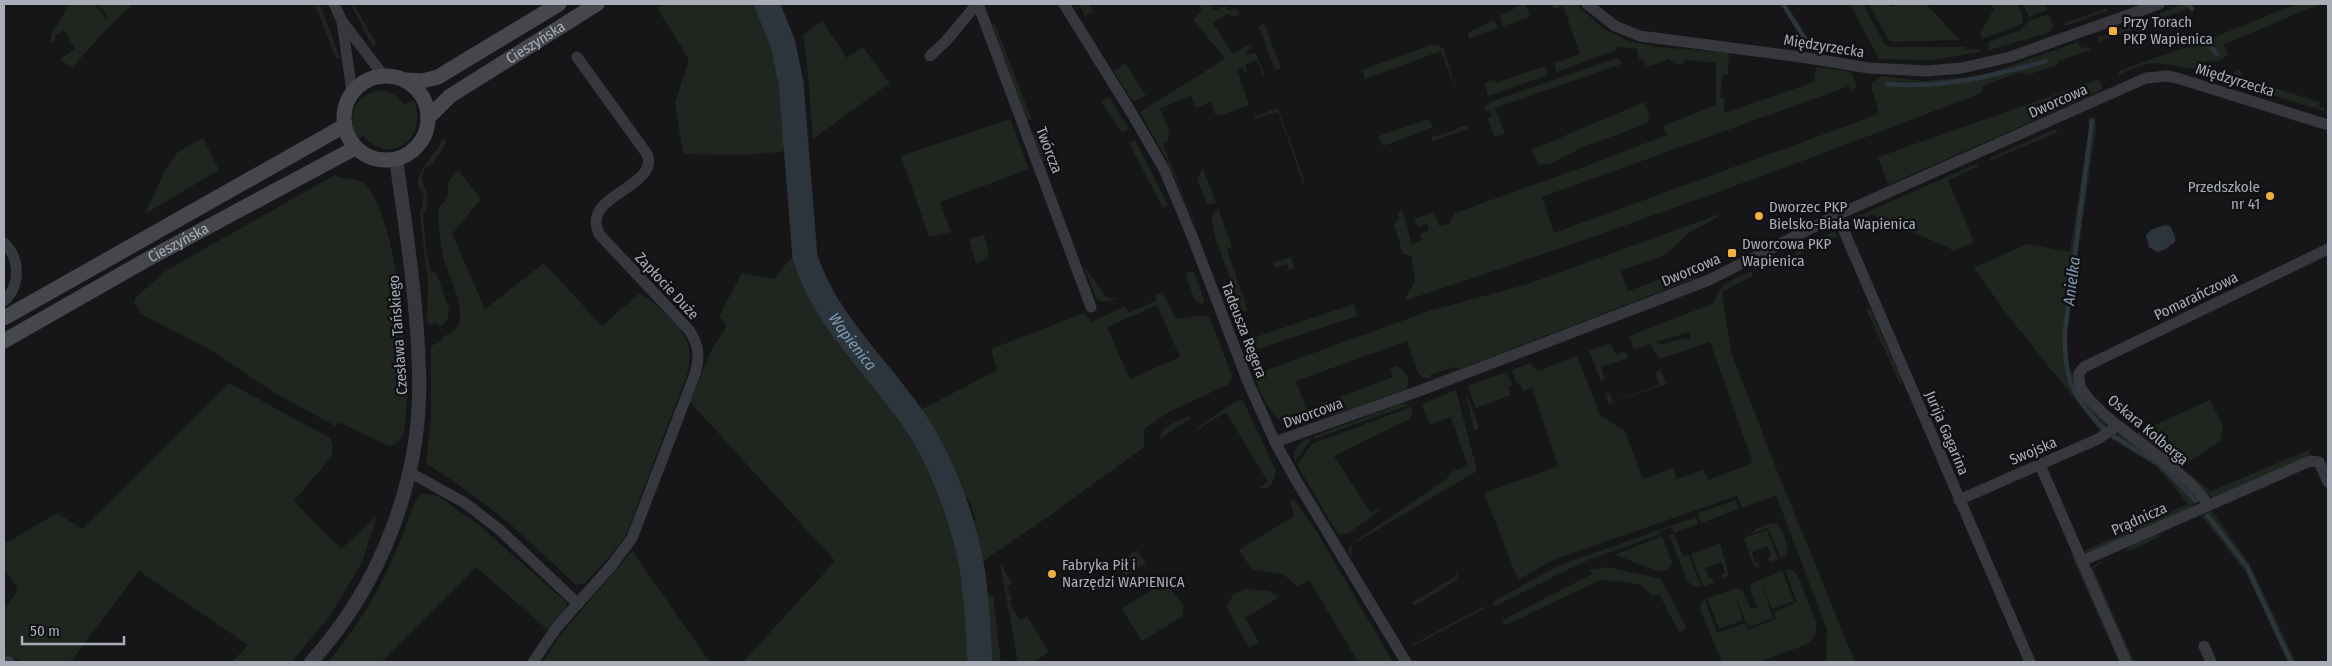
<svg xmlns="http://www.w3.org/2000/svg" width="2332" height="666" font-family="'Fira Sans Condensed',sans-serif">
<style>
.green{fill:#1e261f;fill-rule:evenodd}
.water{fill:#2c353c}
.lines{fill:none;stroke-linecap:round;stroke-linejoin:round}
.stream{stroke:#2c353c;stroke-width:4.5}
.river{stroke:#2c353c;stroke-width:25}
.minor{stroke:#37383d;stroke-width:11}
.tertiary{stroke:#37383d;stroke-width:14}
.secondary{stroke:#45474d;stroke-width:15}
.poi-dot{fill:#f2b134;stroke:#111113;stroke-width:2}
.labels{text-anchor:middle;stroke-width:5;stroke-linejoin:round;paint-order:stroke}
.poi-label{font-size:15px;fill:#a8adb8;stroke:#111113;text-anchor:start}
.street-label{font-size:15px;fill:#a8adb8;stroke:#111113}
.water-label{font-size:16px;font-style:italic;fill:#7f9bb3;stroke:#111113}
</style>
<rect width="100%" height="100%" fill="#161618"/>
<g class="green">
<polygon points="70,4 95,4 106,19 108,18 98,4 133,4 102,34 72,68 60,59 75,49 64,30 54,36 56,40 50,44 52,32"/>
<polygon points="315,4 320,4 340,58 336,59"/>
<polygon points="351,4 354,4 376,44 373,47"/>
<polygon points="664,4 759,4 778,50 787,117 789,151 745,155 683,154 675,103 689,59 657,8"/>
<polygon points="1079,4 1088,4 1093,11 1085,16"/>
<polygon points="1198,4 1211,4 1213,11 1225,6 1228,10 1237,8 1240,15 1232,17 1229,13 1213,23 1233,54 1250,44 1252,48 1245,51 1247,55 1256,53 1265,77 1264,79 1257,60 1245,65 1248,74 1241,68 1237,70 1249,105 1221,115 1215,114 1211,102 1196,108 1191,95 1160,109 1169,130 1168,140 1163,144 1198,231 1167,160 1140,112 1225,59 1193,19 1202,11"/>
<polygon points="1523,4 1526,6 1530,17 1503,26 1500,16"/>
<path d="M 1552,4 L 1576,4 L 1604,29 L 1628,41 L 1659,47 L 1729,53 L 1728,74 L 1723,74 L 1720,97 L 1725,99 L 1724,113 L 1814,82 L 1816,67 L 1851,72 L 1857,87 L 1851,90 L 1849,86 L 1542,197 L 1554,233 L 1879,114 L 1873,91 L 1871,91 L 1872,83 L 1881,76 L 1923,81 L 1968,77 L 1992,72 L 2078,42 L 2081,49 L 2089,46 L 2090,50 L 2058,61 L 2057,65 L 2028,75 L 2020,72 L 1983,86 L 1981,93 C 1790,167 1598,237 1404,301 L 1415,281 L 1411,256 L 1403,254 L 1394,224 L 1399,219 L 1398,213 L 1402,209 L 1412,244 L 1422,240 L 1420,234 L 1429,230 L 1427,224 L 1418,227 L 1414,217 L 1418,218 L 1434,212 L 1439,226 L 1449,224 L 1455,213 L 1589,165 L 1667,135 L 1664,128 L 1666,125 L 1716,105 L 1716,63 L 1686,60 L 1682,64 L 1675,64 L 1669,59 L 1645,68 L 1644,59 L 1639,59 L 1637,49 L 1617,47 L 1616,50 L 1557,72 L 1554,63 L 1580,54 L 1563,6 L 1554,9 Z"/>
<polygon points="1850,4 1863,4 1884,43 1888,47 1964,47 1967,50 1979,49 1980,52 1932,60 1879,59"/>
<polygon points="1869,4 1888,4 1890,7 1898,4 1926,4 1960,40 1891,42 1888,39"/>
<polygon points="1991,4 2017,4 2023,16 2022,24 1982,39 1980,33 1994,9"/>
<polygon points="2023,4 2044,4 2047,10 2029,17"/>
<polygon points="2183,4 2200,4 2099,42 2097,37 2115,33 2115,31"/>
<path d="M 2297,4 L 2320,4 L 2223,45 L 2229,54 L 2219,61 L 2206,61 C 2195,77 2173,63 2157,63 C 2143,63 2132,69 2119,75 L 2118,71 L 2210,39 Z"/>
<polygon points="2107,8 2108,11 2065,26 2064,23"/>
<polygon points="2049,14 2053,27 2048,33 1989,50 1988,43 1990,41 2021,30 2029,21"/>
<polygon points="822,21 847,58 863,47 890,83 813,139 806,52 803,35"/>
<polygon points="1491,21 1495,22 1498,28 1469,39 1468,33"/>
<polygon points="994,22 1032,120 1027,119 992,24"/>
<polygon points="1264,23 1281,68 1275,70 1259,27"/>
<polygon points="1431,45 1437,45 1444,49 1457,93 1441,51 1365,79 1362,70"/>
<polygon points="1616,58 1624,63 1495,108 1505,134 1494,137 1488,118 1492,116 1489,110 1485,112 1484,108 1490,102"/>
<polygon points="1125,63 1146,96 1135,101 1132,100 1114,72"/>
<polygon points="1545,66 1548,75 1488,96 1485,83 1495,79 1496,83"/>
<polygon points="2239,69 2245,79 2320,102 2319,107 2325,109 2324,111 2242,86 2230,75"/>
<polygon points="2099,79 2103,89 2094,94 1888,185 1878,157"/>
<path d="M 379,90 C 391,92 397,95 404,104 L 414,100 C 428,138 393,167 363,136 L 356,140 C 347,115 353,97 379,90 Z"/>
<polygon points="1109,97 1129,129 1122,133 1101,101"/>
<path d="M 1644,102 C 1647,110 1652,117 1646,124 L 1583,147 L 1552,163 L 1539,165 L 1531,150 Z"/>
<polygon points="1278,108 1304,179 1304,185 1278,112 1253,119 1255,116"/>
<polygon points="2095,116 2096,127 2066,337 2069,367 2107,425 2101,432 2006,313 1974,268 2027,244 2070,252 2089,128 2088,119"/>
<polygon points="1010,119 1029,169 940,202 951,232 929,237 901,156"/>
<polygon points="1429,119 1432,126 1431,128 1383,146 1379,138 1381,135"/>
<polygon points="1466,125 1470,128 1432,141 1432,137 1456,130 1457,128"/>
<polygon points="2055,129 2058,132 1989,161 1990,158"/>
<polygon points="1036,130 1048,161 1043,161 1032,133"/>
<path d="M 444,137 L 446,144 L 432,164 L 425,168 C 420,180 422,180 426,191 C 428,195 427,203 427,208 L 423,213 L 426,249 L 430,270 L 437,274 L 449,310 L 447,321 L 439,327 L 438,323 L 429,324 L 427,321 L 428,282 L 420,215 L 424,195 C 422,191 419,190 418,185 C 416,170 438,152 444,137 Z"/>
<polygon points="203,138 219,170 145,214 165,170 178,152"/>
<polygon points="1135,140 1168,205 1163,208 1129,143"/>
<polygon points="1976,164 1979,166 1948,180 1974,242 1953,251 1948,247 1872,215 1851,224 1851,219"/>
<polygon points="1203,168 1216,203 1207,204 1197,179"/>
<path d="M 458,170 L 481,199 L 452,234 L 485,309 L 544,263 L 602,326 L 640,293 C 659,307 687,328 690,353 C 691,358 688,366 688,372 L 626,535 L 610,556 L 584,584 L 576,585 L 508,522 L 462,487 L 426,463 L 431,419 L 431,346 L 442,341 L 442,337 C 450,334 459,329 460,319 C 462,297 446,273 442,251 C 439,237 439,222 438,208 L 448,197 L 448,182 Z"/>
<path d="M 335,175 C 344,182 357,175 366,185 C 398,221 410,363 406,412 C 405,420 406,430 401,438 C 399,443 395,444 389,446 L 338,422 L 335,426 L 273,392 L 209,349 L 139,313 L 140,309 L 134,303 L 136,297 L 167,270 Z"/>
<polygon points="1218,208 1232,247 1227,249 1248,311 1242,311 1216,240 1211,216"/>
<path d="M 1720,214 L 1718,217 L 1687,234 L 1667,254 L 1623,270 L 1621,273 L 1628,291 L 1695,267 L 1699,270 L 1698,277 L 1459,369 L 1454,367 L 1430,375 L 1431,379 L 1424,378 L 1418,373 L 1407,341 L 1296,381 L 1308,414 L 1306,423 C 1276,436 1262,395 1253,375 L 1429,311 L 1525,285 Z"/>
<polygon points="1835,231 1838,236 1796,256 1794,250"/>
<polygon points="984,235 989,254 988,258 976,264 969,239"/>
<path d="M 799,248 C 802,260 804,274 809,285 C 823,317 847,349 869,377 C 887,400 908,420 922,446 C 961,512 963,588 968,662 L 743,662 L 835,561 L 690,402 L 712,349 L 727,326 L 719,316 L 742,273 L 774,279 Z"/>
<polygon points="1291,257 1295,268 1289,270 1287,264 1275,268 1273,263"/>
<polygon points="1083,265 1107,298 1118,298 1104,302 1097,300"/>
<polygon points="1189,271 1194,272 1204,299 1204,302 1201,304 1195,300 1186,277"/>
<path d="M 1751,271 L 1753,276 L 1722,292 L 1731,352 L 1778,473 L 1855,662 L 1826,662 L 1827,630 L 1776,495 L 1742,508 L 1737,496 L 1555,559 L 1518,580 L 1484,493 L 1558,466 L 1532,388 L 1523,391 L 1520,383 L 1517,384 L 1512,370 L 1530,363 L 1538,371 L 1577,356 L 1600,415 L 1625,431 L 1643,479 L 1673,468 L 1677,479 L 1703,470 L 1708,480 L 1753,463 L 1710,342 L 1660,359 L 1650,344 L 1634,349 L 1629,336 L 1712,304 C 1717,299 1716,295 1720,290 C 1726,281 1741,276 1751,271 ZM 1689,332 L 1691,340 L 1685,338 L 1659,345 L 1656,342 Z"/>
<path d="M 1159,293 L 1165,297 L 1176,318 C 1188,321 1200,311 1210,318 L 1232,376 L 1229,384 L 1169,412 L 1144,429 L 1144,447 L 1052,514 L 980,563 L 972,525 L 976,520 L 968,497 L 962,502 L 940,442 L 917,412 L 997,370 L 991,349 L 1084,313 L 1092,322 L 1125,306 L 1129,313 L 1157,300 L 1155,294 ZM 1157,305 L 1180,357 L 1130,379 L 1107,327 Z"/>
<polygon points="1354,304 1357,316 1247,353 1247,340"/>
<polygon points="1870,308 1902,381 1901,386 1866,309"/>
<polygon points="1610,343 1616,354 1626,351 1628,358 1601,367 1605,380 1601,381 1595,367 1596,362 1594,363 1589,351"/>
<path d="M 1396,366 C 1406,370 1412,380 1406,389 L 1333,415 C 1325,416 1321,412 1318,405 L 1393,377 L 1390,369 Z"/>
<polygon points="1660,369 1667,384 1609,404 1605,393 1609,392 1613,402 1659,385 1655,373"/>
<polygon points="1507,372 1512,385 1509,387 1511,395 1476,408 1468,387 1469,385"/>
<polygon points="229,383 330,438 333,445 331,457 294,501 341,549 377,516 362,562 330,616 291,662 232,662 248,645 139,571 70,662 22,662 4,654 4,610 17,591 16,586 4,569 4,544 57,513 82,529"/>
<polygon points="1456,390 1477,471 1353,544 1351,549 1352,555 1349,554 1349,548 1354,542 1448,478 1451,472 1468,466 1451,417 1431,424 1428,420 1422,404"/>
<polygon points="1466,392 1479,427 1477,430 1474,431"/>
<polygon points="1243,400 1276,471 1272,484 1265,489 1259,488 1268,482 1226,412 1198,429 1197,428 1236,401"/>
<polygon points="2210,400 2223,426 2220,441 2180,468 2119,422 2121,420 2137,433"/>
<polygon points="1401,404 1409,405 1314,439 1314,436"/>
<polygon points="1411,407 1413,412 1409,419 1334,456 1371,513 1379,509 1379,511 1347,534 1338,534 1297,465 1312,444"/>
<path d="M 1189,416 L 1191,418 L 1160,439 L 1159,437 C 1166,425 1176,421 1189,416 Z"/>
<polygon points="2119,434 2161,464 2199,498 2192,508 2086,553 2084,552 2086,550 2188,504 2157,467 2110,438 2114,435"/>
<path d="M 1311,437 L 1311,440 L 1295,462 C 1292,448 1300,442 1311,437 Z"/>
<polygon points="2309,450 2310,455 2289,467 2213,498 2190,479 2190,475 2211,491"/>
<path d="M 426,494 L 438,496 L 479,525 L 566,602 L 566,608 L 548,630 L 476,567 L 381,662 L 328,662 C 373,608 392,565 416,499 L 420,495 Z"/>
<polygon points="1294,500 1315,529 1393,662 1358,662 1309,580 1297,586 1283,574 1252,569 1239,550 1294,516 1290,501"/>
<polygon points="1736,500 1739,509 1701,523 1698,513"/>
<polygon points="2212,511 2249,563 2296,662 2288,662 2246,573 2201,515"/>
<polygon points="1696,517 1698,524 1674,533 1683,556 1689,555 1701,587 1693,586 1687,581 1669,535 1674,533 1672,527 1660,531 1661,534 1583,562 1495,606 1493,602 1557,566"/>
<path d="M 1772,523 L 1776,523 C 1783,529 1789,546 1787,555 L 1781,558 L 1768,528 L 1746,536 L 1755,531 L 1755,529 Z"/>
<polygon points="1767,530 1778,559 1770,562 1768,558 1771,556 1767,546 1752,552 1755,562 1758,561 1760,566 1757,568 1753,565 1744,538"/>
<polygon points="2153,533 2162,536 2127,552 2129,543"/>
<polygon points="1662,536 1672,563 1668,570 1657,571 1615,555"/>
<polygon points="1720,543 1729,576 1723,579 1721,575 1725,573 1722,562 1705,568 1709,578 1712,578 1714,583 1703,586 1691,554"/>
<polygon points="1137,550 1146,563 1126,575 1117,570 1113,564"/>
<polygon points="2069,550 2078,562 2123,662 2119,662"/>
<polygon points="632,551 710,662 543,662 558,638"/>
<polygon points="2110,558 2093,568 2134,662 2130,662 2092,573 2092,566"/>
<polygon points="1000,563 1012,583 1007,587 1012,599 1009,602 1020,620 1027,616 1049,652 1033,662 1018,662"/>
<polygon points="1607,567 1661,579 1687,629 1679,632 1659,594 1653,596 1641,585 1624,582 1600,580 1506,625 1501,621 1592,574 1589,570"/>
<polygon points="1785,570 1792,570 1798,576 1817,625 1814,638 1807,644 1759,662 1722,662 1700,610 1701,603 1705,599 1717,633 1745,623 1748,630 1776,619 1774,612 1797,602"/>
<polygon points="1782,571 1794,601 1772,609 1761,583 1773,618 1748,627 1734,592 1743,620 1719,629 1707,598 1737,588 1743,591 1751,609 1757,608 1750,587 1752,583"/>
<polygon points="1458,572 1457,580 1416,605 1411,603 1454,577"/>
<polygon points="1161,584 1171,589 1184,606 1182,611 1184,615 1142,641 1123,611 1124,607"/>
<polygon points="1245,589 1269,591 1279,597 1245,618 1259,642 1249,648 1226,606 1234,594"/>
<polygon points="993,595 1001,662 990,662 984,598"/>
<polygon points="1485,606 1484,609 1413,646 1411,645"/>
</g>
<polygon class="water" points="2165,225 2170,226 2175,236 2175,242 2164,250 2157,252 2149,247 2146,235 2151,230"/>
<g class="lines">
<g class="stream">
<polyline points="1783,4 1810,47"/>
<polyline points="2188,4 2192,9"/>
<polyline points="2205,41 2217,54"/>
<path d="M 1887,84 C 1942,89 1993,76 2046,61"/>
<path d="M 2092,121 L 2065,331 C 2064,380 2071,394 2104,429"/>
<polyline points="2113,436 2159,464 2196,501"/>
<polyline points="2208,516 2247,567 2291,662"/>
</g>
<path class="river" id="s1" d="M 767,4 L 783,44 L 791,83 L 805,257 C 825,321 877,366 914,420 C 941,459 964,521 972,568 C 977,598 978,631 980,662"/>
<g class="minor">
<polyline points="334,4 342,21 383,75"/>
<polyline points="978,4 1091,307"/>
<polyline points="1064,4 1131,112 1164,169 1192,236 1248,382 1275,442 1296,480 1406,662"/>
<polyline points="1587,4 1615,26 1640,36 1801,57 1869,68 1927,71 1962,68 2010,57 2159,4"/>
<polyline points="342,22 352,92"/>
<polyline points="930,56 946,41 977,4"/>
<polyline points="1837,215 2030,662"/>
<path d="M 4,243 C 20,258 21,286 4,301"/>
<polyline points="1275,442 1419,391 1709,280 1837,215 2146,78 2167,76 2177,78 2328,125"/>
<polyline points="2040,465 2126,662"/>
<polyline points="409,472 465,503 500,530 578,604"/>
<polyline points="1959,500 2098,439 2117,426"/>
<path d="M 2208,505 C 2190,474 2132,440 2104,414 C 2096,406 2086,398 2081,388 C 2079,383 2079,378 2079,373 L 2084,367 L 2328,249"/>
<polyline points="2082,561 2310,461 2319,462 2328,482"/>
<polyline points="2204,646 2211,662"/>
<polyline points="4,660 9,662"/>
<path d="M 533,662 L 557,627 L 612,565 L 632,538 L 695,374 C 700,358 699,345 689,330 L 599,234 C 598,230 596,226 596,222 C 596,193 659,184 647,154 L 577,57"/>
</g>
<path class="tertiary" d="M 311,662 C 382,584 423,476 419,370 C 417,300 406,229 396,159"/>
<g class="secondary">
<circle cx="386" cy="118" r="42"/>
<polyline points="405,80 422,81 438,77 559,4"/>
<path id="s2" d="M 428,118 L 450,96 L 597,4"/>
<polyline points="4,318 344,126"/>
<path id="s3" d="M 4,341 L 146,260 L 355,148"/>
</g>
</g>
<g class="poi-dot">
<rect x="2108" y="26" width="10" height="10" rx="2.5"/>
<circle cx="2270" cy="196" r="5"/>
<circle cx="1759" cy="216" r="5"/>
<rect x="1727" y="248" width="10" height="10" rx="2.5"/>
<circle cx="1052" cy="574" r="5"/>
</g>
<g class="labels">
<g class="poi-label">
<text x="2123" y="27">Przy Torach<tspan x="2123" dy="17">PKP Wapienica</tspan></text>
<text x="2260" y="192" text-anchor="end">Przedszkole<tspan x="2260" dy="17">nr 41</tspan></text>
<text x="1769" y="212">Dworzec PKP<tspan x="1769" dy="17">Bielsko-Biała Wapienica</tspan></text>
<text x="1742" y="249">Dworcowa PKP<tspan x="1742" dy="17">Wapienica</tspan></text>
<text x="1062" y="570">Fabryka Pił i<tspan x="1062" dy="17">Narzędzi WAPIENICA</tspan></text>
</g>
<g class="street-label">
<text dy="5" stroke="none"><textPath href="#s2" startOffset="132">Cieszyńska</textPath></text>
<text transform="translate(1824 46) rotate(9)" y="5">Międzyrzecka</text>
<text transform="translate(2235 80) rotate(17)" y="5">Międzyrzecka</text>
<text transform="translate(2058 101) rotate(-24)" y="5">Dworcowa</text>
<text transform="translate(1049 150) rotate(69)" y="5">Twórcza</text>
<text dy="5" stroke="none"><textPath href="#s3" startOffset="200">Cieszyńska</textPath></text>
<text transform="translate(1691 270) rotate(-23)" y="5">Dworcowa</text>
<text transform="translate(667 286) rotate(47)" y="5">Zapłocie Duże</text>
<text transform="translate(2196 296) rotate(-26)" y="5">Pomarańczowa</text>
<text transform="translate(1244 330) rotate(69)" y="5">Tadeusza Regera</text>
<text transform="translate(398 335) rotate(-94)" y="5">Czesława Tańskiego</text>
<text transform="translate(1313 413) rotate(-20)" y="5">Dworcowa</text>
<text transform="translate(2148 430) rotate(40)" y="5">Oskara Kolberga</text>
<text transform="translate(1947 433) rotate(67)" y="5">Jurija Gagarina</text>
<text transform="translate(2033 451) rotate(-23)" y="5">Swojska</text>
<text transform="translate(2139 519) rotate(-24)" y="5">Prądnicza</text>
</g>
<g class="water-label">
<text transform="translate(2071 281) rotate(-83)" y="6">Anielka</text>
<text dy="6" stroke="none"><textPath href="#s1" startOffset="355">Wapienica</textPath></text>
</g>
</g>
<rect width="2332" height="666" fill="none" stroke="#a8adb8" stroke-width="10"/>
<path d="M22 636v8h102v-8" fill="none" stroke="#a8adb8" stroke-width="2.5"/>
<text x="30" y="636" font-size="15" fill="#a8adb8" stroke="#111113" stroke-width="4" paint-order="stroke">50 m</text>
</svg>
